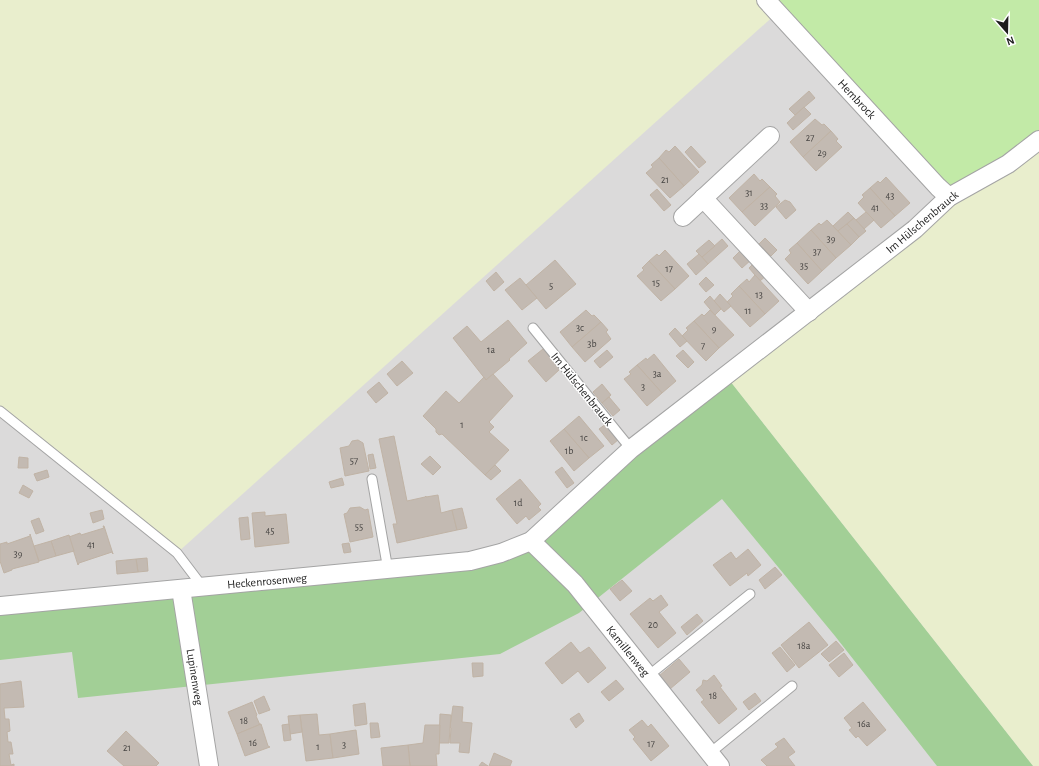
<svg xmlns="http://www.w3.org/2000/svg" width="1039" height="766" font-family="'Alegreya Sans',sans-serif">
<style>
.residential{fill:#dbdada}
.farmland{fill:#e9eecd}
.grass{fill:#c2eaa7}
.forest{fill:#a2cf96}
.building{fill:#c3bab2;stroke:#c0b3a5}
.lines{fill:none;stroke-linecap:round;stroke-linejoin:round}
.lane-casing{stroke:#a4a4a4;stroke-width:11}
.street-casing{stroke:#a4a4a4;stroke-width:20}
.lane{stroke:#fff;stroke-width:9}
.street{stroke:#fff;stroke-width:18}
.labels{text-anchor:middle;stroke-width:3;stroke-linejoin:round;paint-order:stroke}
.number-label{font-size:10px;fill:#464442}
.street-label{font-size:12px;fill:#1d1d1d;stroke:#fff}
</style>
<rect width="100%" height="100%" fill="#efece3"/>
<polygon class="residential" points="1039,0 1039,140 726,376 1033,766 0,766 0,411 778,13"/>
<g class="farmland">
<polygon points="0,0 766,0 778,12 177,553 0,411"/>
<polygon points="1039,140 1039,766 1033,766 726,376"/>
</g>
<polygon class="grass" points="766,0 1039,0 1039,140 949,197"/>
<polygon class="forest" points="726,376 1033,766 937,766 835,636 722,499 579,613 500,654 78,698 72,652 0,660 0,614 226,592 472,570 509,560 631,449"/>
<g class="building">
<polygon points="809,91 815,98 795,115 789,109"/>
<polygon points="804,107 811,114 793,130 787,123"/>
<polygon points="815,119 822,125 824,124 831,131 803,157 790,142"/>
<polygon points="831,131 838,139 836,141 842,147 816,171 803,157"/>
<polygon points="675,146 699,172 684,186 659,158 666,150 669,152"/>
<polygon points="691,146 706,162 699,168 685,152"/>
<polygon points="659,158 684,186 670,198 646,173 653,167 651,165"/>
<polygon points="754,174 760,181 762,179 770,187 742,212 729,198"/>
<polygon points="886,177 910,203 895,216 870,188 878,181 880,183"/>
<polygon points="770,187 777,194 775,196 780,202 755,226 742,212"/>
<polygon points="870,188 895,216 881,228 858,203 864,197 862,195"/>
<polygon points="657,189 671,205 664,211 650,195"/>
<polygon points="785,200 790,202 796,210 786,219 776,207"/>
<polygon points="848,212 854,218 838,231 833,226"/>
<polygon points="866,212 874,220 864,229 856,220"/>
<polygon points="854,218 866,231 859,237 847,224"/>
<polygon points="827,220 851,245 836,258 811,230 819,223 821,225"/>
<polygon points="847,224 859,237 851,245 838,231"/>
<polygon points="811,230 836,258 822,271 797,243"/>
<polygon points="765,238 777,250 771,256 759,244"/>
<polygon points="722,239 728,246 708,264 702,257"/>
<polygon points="709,240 715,246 702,257 696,251"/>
<polygon points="797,243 822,271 808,284 785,259 791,253 789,250"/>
<polygon points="743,248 752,259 742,268 733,258"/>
<polygon points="665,250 689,276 675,289 649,261 657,254 659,256"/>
<polygon points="699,254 708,264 696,275 687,264"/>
<polygon points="555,260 576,284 546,309 526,285"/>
<polygon points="649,261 675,289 661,301 637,276 644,270 642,268"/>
<polygon points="755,262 767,275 760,281 749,268"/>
<polygon points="496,272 504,282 494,291 486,281"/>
<polygon points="755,275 779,301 765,314 739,286 747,279 749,282"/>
<polygon points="706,277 714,285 706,292 699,284"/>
<polygon points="520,278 537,298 522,310 505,290"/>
<polygon points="739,286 765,314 750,327 727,302 733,296 731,294"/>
<polygon points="720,294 731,306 724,312 714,301"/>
<polygon points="710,296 721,309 715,315 704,302"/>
<polygon points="586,310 592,316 594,315 601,322 572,347 560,332"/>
<polygon points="710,310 734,335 719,348 694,321 702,314 704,316"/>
<polygon points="508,320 527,343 509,359 510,360 486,380 453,338 467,326 481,342"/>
<polygon points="694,321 719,348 706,361 682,336 688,330 686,328"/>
<polygon points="601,322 608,330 606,332 611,339 585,362 572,347"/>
<polygon points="675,328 687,341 680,347 669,334"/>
<polygon points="543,349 560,369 546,382 528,361"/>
<polygon points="607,350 613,357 600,368 594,361"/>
<polygon points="683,350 694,362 688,368 676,356"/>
<polygon points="654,354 676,381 662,393 637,365 646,358 647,360"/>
<polygon points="402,361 413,373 397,386 387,374"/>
<polygon points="637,365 662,393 647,406 624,379 631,374 629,372"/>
<polygon points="493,374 513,396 489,422 494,427 489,432 509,450 485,475 442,434 439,435 436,432 436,429 423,416 446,391 459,403 484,377 486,380"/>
<polygon points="379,382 388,393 376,403 367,392"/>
<polygon points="602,384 611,395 602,403 593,392"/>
<polygon points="609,397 620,410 613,416 602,403"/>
<polygon points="579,416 604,446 589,458 564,429"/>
<polygon points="606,424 619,439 612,445 599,429"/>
<polygon points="564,429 589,458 574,471 550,441"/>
<polygon points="394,436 407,501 425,497 426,496 426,497 438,495 441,513 452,510 457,530 397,543 393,524 397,524 379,439"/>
<polygon points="358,440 363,443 369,471 345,476 340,448 349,446 352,441"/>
<polygon points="373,454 376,468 370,469 368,455"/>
<polygon points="430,456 441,467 433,475 421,464"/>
<polygon points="19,457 28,458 28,468 18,468"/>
<polygon points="495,465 501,471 491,480 485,475"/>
<polygon points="562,467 574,483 567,488 555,472"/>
<polygon points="47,470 49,477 37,481 34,474"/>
<polygon points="342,478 344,485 331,488 329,482"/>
<polygon points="520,479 541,504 538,507 541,510 529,520 526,516 517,524 496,499"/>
<polygon points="23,485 33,491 29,498 19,493"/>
<polygon points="360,507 365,510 368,509 373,537 350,542 344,514 347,513 350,508"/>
<polygon points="462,508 467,528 457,530 452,510"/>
<polygon points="102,510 104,519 93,523 90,513"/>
<polygon points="265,512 265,516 286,514 289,543 255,547 252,513"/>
<polygon points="248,517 250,539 241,540 239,518"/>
<polygon points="39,518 44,531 36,534 31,521"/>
<polygon points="103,526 104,526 113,554 112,552 79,563 78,565 69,537 80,533 81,535 104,528"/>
<polygon points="30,534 39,562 12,569 12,570 4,573 0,561 0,544 7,542 7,544 30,536"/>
<polygon points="69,535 74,551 56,556 51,541"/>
<polygon points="51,541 56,556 39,561 34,546"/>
<polygon points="349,543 351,552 344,553 342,544"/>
<polygon points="748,549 761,565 748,576 747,573 730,586 713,565 731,552 736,559"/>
<polygon points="147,558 148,571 138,572 136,559"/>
<polygon points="136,559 138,572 117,574 116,561"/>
<polygon points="775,567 782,575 765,589 759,580"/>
<polygon points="622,580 632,591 620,601 610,589"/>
<polygon points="661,595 668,605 659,612 676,633 658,648 630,614 650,598 653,601"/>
<polygon points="697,614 703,621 687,635 681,627"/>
<polygon points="809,622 828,645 799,668 781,645"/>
<polygon points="836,641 844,650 829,662 821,654"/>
<polygon points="571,642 580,653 589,647 606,668 588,683 578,671 562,684 545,663"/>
<polygon points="780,647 795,665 787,672 772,653"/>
<polygon points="844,653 853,665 839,677 829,665"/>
<polygon points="679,659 690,672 670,689 659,676"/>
<polygon points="472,663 483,663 483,676 473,677"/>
<polygon points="714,675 722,686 720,687 737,709 719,724 701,702 704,700 696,690 702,685 703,680 707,681"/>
<polygon points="616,680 624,689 609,701 601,692"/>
<polygon points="21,681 24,707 4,708 5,719 9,719 10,731 7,732 8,742 11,742 13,754 9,754 11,765 14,764 14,766 0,766 0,684"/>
<polygon points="755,693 761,701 749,710 743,702"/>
<polygon points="264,696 270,710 259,714 254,701"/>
<polygon points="252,702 257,715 256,716 260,725 261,724 237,734 228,712"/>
<polygon points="863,702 886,730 867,746 858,736 856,738 849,730 852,728 844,718"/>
<polygon points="365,703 367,724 355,726 353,705"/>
<polygon points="453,706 463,707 462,722 472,723 469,753 459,752 460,743 450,743 451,728 450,727"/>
<polygon points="579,713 584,721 576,728 570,719"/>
<polygon points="317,714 319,735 330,734 333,758 306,761 300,715"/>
<polygon points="440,714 451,715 449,743 439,743"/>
<polygon points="300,715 302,732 290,734 288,716"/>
<polygon points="642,720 648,727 651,724 669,746 651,761 633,739 635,737 629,730"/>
<polygon points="370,723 378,723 380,737 371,738"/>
<polygon points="261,724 268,746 270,747 245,756 237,734"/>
<polygon points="289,724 291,740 284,741 282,725"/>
<polygon points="425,725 440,725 439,754 436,754 437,766 410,766 408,745 423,743"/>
<polygon points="356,730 359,754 333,758 330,734"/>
<polygon points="126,731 159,763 156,766 124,766 107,751"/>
<polygon points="784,738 795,752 788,757 795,766 767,766 761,760 778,747 775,744"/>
<polygon points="408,745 410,766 383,766 381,748"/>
<polygon points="494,753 512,761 510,766 489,766"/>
<polygon points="482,762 488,766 479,766"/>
</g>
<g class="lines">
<g class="lane-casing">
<g id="lane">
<polyline points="533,328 631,449"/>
<polyline points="0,411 177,553 202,586"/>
<polyline points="372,479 388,570"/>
<polyline points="648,676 750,594"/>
<polyline points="710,753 792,686"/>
</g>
</g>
<g class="street-casing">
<g id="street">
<polyline points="766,0 938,187 949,197"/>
<polyline points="703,198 809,312"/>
<polyline points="683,217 770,136"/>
<polyline points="531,541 575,584 720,766"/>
<polyline points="181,589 209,766"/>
<polyline points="0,606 470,561 501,553 531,541 631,449 915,229 949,197 1008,164 1039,140"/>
</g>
</g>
<use href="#lane" class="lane"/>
<use href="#street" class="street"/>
</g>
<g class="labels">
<g class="number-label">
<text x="810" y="141">27</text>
<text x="822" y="156">29</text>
<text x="665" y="183">21</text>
<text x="749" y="196">31</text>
<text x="890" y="199">43</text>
<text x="764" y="209">33</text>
<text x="875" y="211">41</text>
<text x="831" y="242">39</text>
<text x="817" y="255">37</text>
<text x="804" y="269">35</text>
<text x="669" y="272">17</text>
<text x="656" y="286">15</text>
<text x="551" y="289">5</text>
<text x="759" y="298">13</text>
<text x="748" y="314">11</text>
<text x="580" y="331">3c</text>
<text x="714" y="332">9</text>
<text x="592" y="347">3b</text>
<text x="703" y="349">7</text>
<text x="491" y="353">1a</text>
<text x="657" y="377">3a</text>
<text x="643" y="390">3</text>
<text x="462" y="428">1</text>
<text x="584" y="441">1c</text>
<text x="569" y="454">1b</text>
<text x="354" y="464">57</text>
<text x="518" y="506">1d</text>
<text x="359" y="530">55</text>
<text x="270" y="534">45</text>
<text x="91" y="548">41</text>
<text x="18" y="557">39</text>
<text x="653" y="628">20</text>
<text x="804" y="649">18a</text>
<text x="713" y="699">18</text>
<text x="244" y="724">18</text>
<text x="864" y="727">16a</text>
<text x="253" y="746">16</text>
<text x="651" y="747">17</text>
<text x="344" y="748">3</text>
<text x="318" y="750">1</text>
<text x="127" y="751">21</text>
</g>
<g class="street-label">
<text transform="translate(857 99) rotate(47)" y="4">Hembrock</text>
<text transform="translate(922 222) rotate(-40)" y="4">Im Hülschenbrauck</text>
<text transform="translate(582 389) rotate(51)" y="4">Im Hülschenbrauck</text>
<text transform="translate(267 581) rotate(-5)" y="4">Heckenrosenweg</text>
<text transform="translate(628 651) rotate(51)" y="4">Kamillenweg</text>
<text transform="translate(195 677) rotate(81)" y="4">Lupinenweg</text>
</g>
</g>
<g transform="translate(1007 32) rotate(160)" stroke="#ffffff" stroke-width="3" paint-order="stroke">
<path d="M0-3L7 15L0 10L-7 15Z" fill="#1d1d1d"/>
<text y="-6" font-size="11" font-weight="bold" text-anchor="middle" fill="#1d1d1d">N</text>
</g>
</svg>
